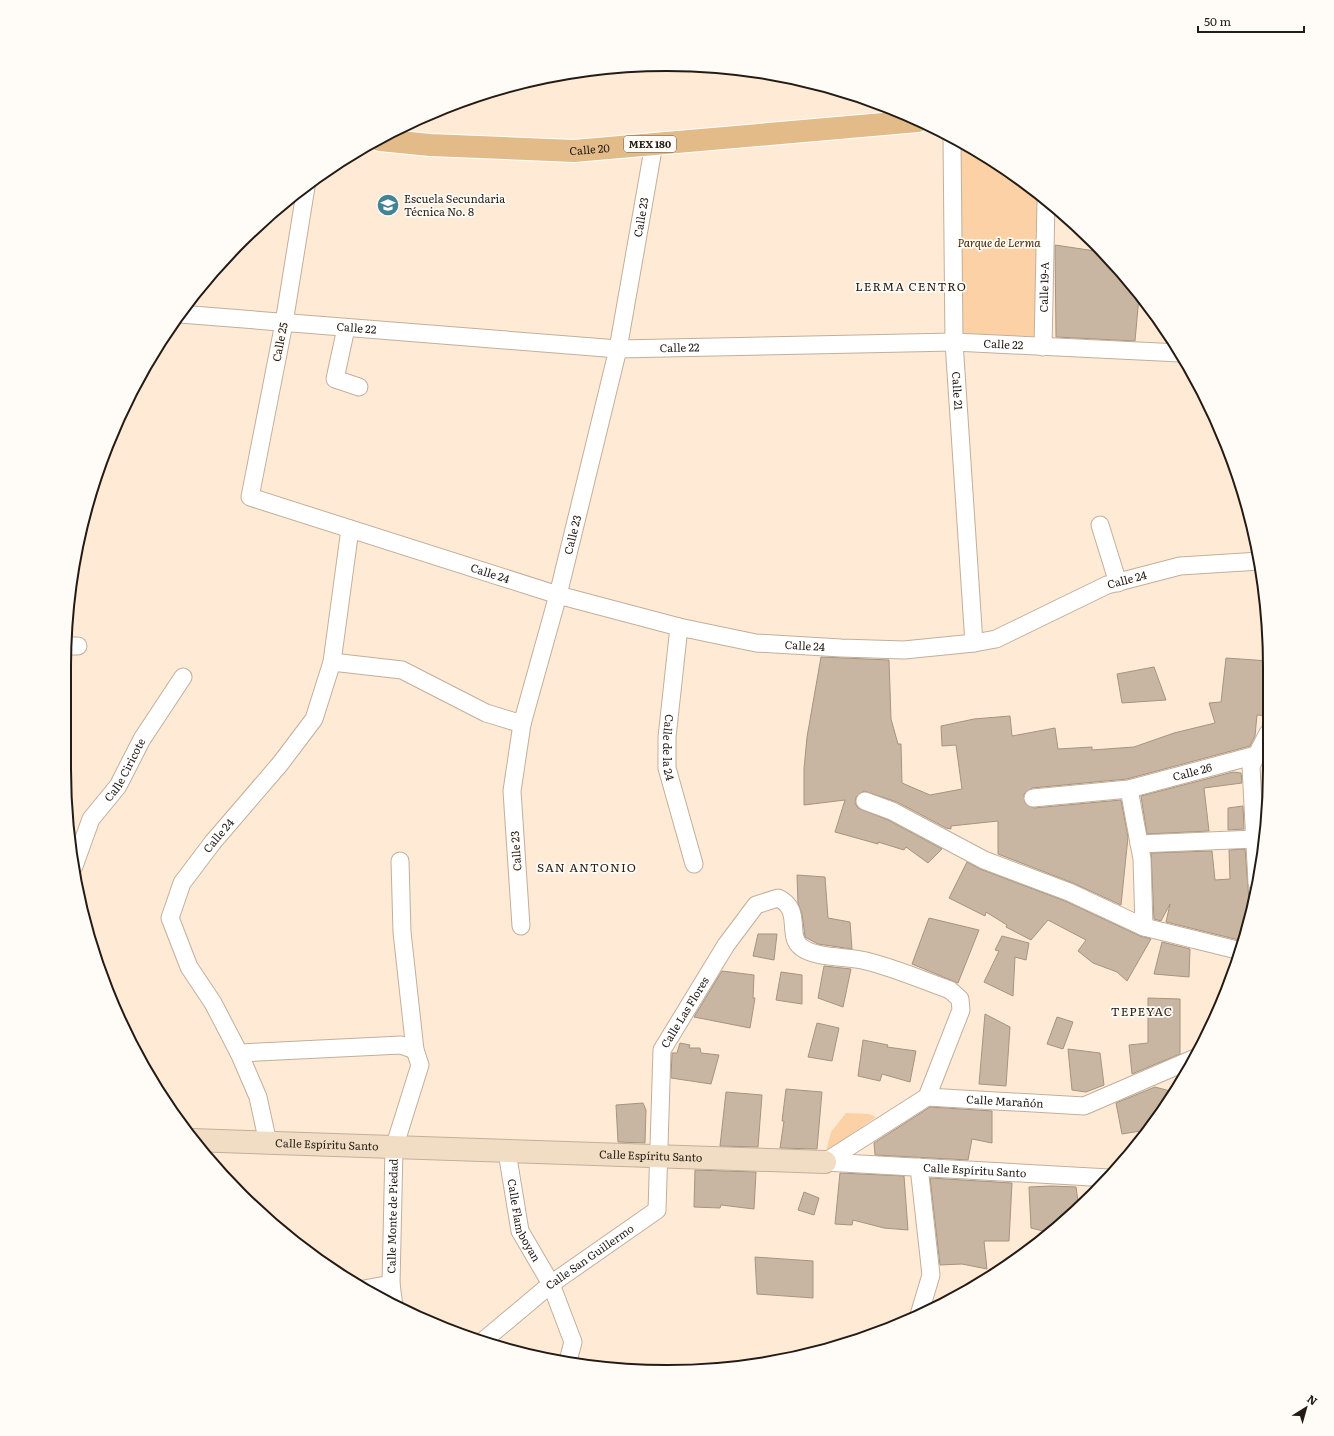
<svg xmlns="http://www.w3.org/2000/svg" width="1334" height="1436" font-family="Literata,serif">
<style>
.green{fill:#fcd1a5}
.water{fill:#d9ac7d}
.building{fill:#c9b6a2;stroke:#a69380}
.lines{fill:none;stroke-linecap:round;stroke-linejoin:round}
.street-casing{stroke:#c2af9b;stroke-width:19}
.secondary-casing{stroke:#c2af9b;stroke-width:24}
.primary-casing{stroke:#fff;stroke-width:24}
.street{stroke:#fff;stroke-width:17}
.secondary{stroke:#f1ddc4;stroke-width:22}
.primary{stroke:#e3bb89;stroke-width:22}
.labels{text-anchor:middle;stroke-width:3.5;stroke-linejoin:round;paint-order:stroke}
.shield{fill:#fffbf6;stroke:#655e58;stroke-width:1}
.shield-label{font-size:10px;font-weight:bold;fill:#231b14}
.street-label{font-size:11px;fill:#231b14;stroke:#fffbf6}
.poi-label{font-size:11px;fill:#231b14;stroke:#fffbf6;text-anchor:start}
.park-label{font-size:11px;font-style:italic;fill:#452700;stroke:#fffbf6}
.neighbourhood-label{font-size:12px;letter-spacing:1px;fill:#231b14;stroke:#fffbf6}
.rim{fill:none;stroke:#231b14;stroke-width:2}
</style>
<rect width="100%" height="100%" fill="#ffead6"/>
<g class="green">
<polygon points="952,139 1002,166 1045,201 1043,347 954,342"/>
<polygon points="846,1113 869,1114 876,1117 826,1152 831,1132"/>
</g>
<polygon class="water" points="667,64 711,68 544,77 550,76"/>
<g class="building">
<polygon points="1055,245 1102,252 1139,297 1135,341 1056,337"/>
<polygon points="821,657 889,660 891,719 898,744 901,744 902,783 930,795 962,789 956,745 942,746 941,726 974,719 1010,716 1012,736 1055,728 1058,749 1092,747 1092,750 1134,747 1174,733 1215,723 1209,703 1221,702 1226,658 1269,661 1269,716 1257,715 1255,736 1250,746 1127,779 1032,788 1024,794 1025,803 1034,808 1121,800 1128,837 1121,905 1073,883 998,854 998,821 951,826 951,829 946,828 897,802 864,791 856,797 855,803 858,808 888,820 942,849 928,863 906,847 904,850 878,842 878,844 835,832 845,800 804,805 804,769 807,737"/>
<polygon points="1154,667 1166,700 1122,703 1117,674"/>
<polygon points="1233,772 1241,773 1242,783 1204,788 1209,831 1147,834 1141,796"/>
<polygon points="1263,804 1266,804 1265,827 1264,827"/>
<polygon points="1243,806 1244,829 1228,830 1228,808"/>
<polygon points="1245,849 1250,913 1243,941 1166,922 1170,904 1161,921 1154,919 1151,853 1212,851 1215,880 1230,879 1229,850"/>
<polygon points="967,862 980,869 1065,901 1140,936 1151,939 1127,981 1117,972 1093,963 1078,951 1086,940 1048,920 1031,940 1006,927 1007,925 986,912 985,916 949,898"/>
<polygon points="797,875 825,877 828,918 850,922 852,949 818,944 805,937 802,914 798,903"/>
<polygon points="929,918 979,930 958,983 912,964"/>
<polygon points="758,934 777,934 774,960 753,956"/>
<polygon points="1002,936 1029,943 1026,960 1015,957 1013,996 984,982 999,951 995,950"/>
<polygon points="1162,942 1190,949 1189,977 1154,974"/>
<polygon points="824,966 851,969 843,1007 818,998"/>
<polygon points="722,971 754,975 753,998 755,998 750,1028 694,1017"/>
<polygon points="781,972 802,975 802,1004 776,1000"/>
<polygon points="1148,998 1180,999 1180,1054 1132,1074 1129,1045 1148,1043"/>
<polygon points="985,1014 1010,1027 1006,1086 979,1084"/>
<polygon points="1057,1017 1073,1022 1063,1049 1047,1044"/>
<polygon points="817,1023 839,1028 832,1061 808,1057"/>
<polygon points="863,1040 888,1045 887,1047 916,1051 910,1082 882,1074 880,1081 858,1076"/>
<polygon points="680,1043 690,1045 689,1048 700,1048 701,1053 719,1055 711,1084 671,1078 672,1053 677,1053"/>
<polygon points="1068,1049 1100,1053 1104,1085 1086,1092 1072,1090"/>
<polygon points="1155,1087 1174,1092 1147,1130 1122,1134 1116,1103"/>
<polygon points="786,1089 822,1092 817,1149 780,1148 784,1121 782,1121"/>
<polygon points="726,1092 762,1095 758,1147 720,1146"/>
<polygon points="643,1103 646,1110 645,1143 618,1142 616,1105"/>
<polygon points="930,1107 992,1111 992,1143 972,1139 968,1160 875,1155 874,1143"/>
<polygon points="695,1170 756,1172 754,1209 721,1205 720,1208 694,1207"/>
<polygon points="840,1173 904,1176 908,1230 884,1228 853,1220 852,1225 835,1224"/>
<polygon points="930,1178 1012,1183 1009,1241 984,1241 987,1269 962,1264 940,1265"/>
<polygon points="1051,1186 1076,1187 1079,1208 1051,1233 1031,1228 1029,1187"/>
<polygon points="804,1192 819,1198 814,1215 798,1210"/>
<polygon points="755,1257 813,1261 813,1298 757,1294"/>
</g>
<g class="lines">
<g class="street-casing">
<g id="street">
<path id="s1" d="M 952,139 L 954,342 L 974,643"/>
<path id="s2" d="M 306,187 L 284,323 L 250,497 L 558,595 L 679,627 L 756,643 L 841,648 L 904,650 L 974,643 L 996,639 L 1107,585 L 1180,566 L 1260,561"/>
<path id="s3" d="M 180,314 L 618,349 L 954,342 L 1180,353"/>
<polyline points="346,328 335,379 359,387"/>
<path id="s4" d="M 1043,347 L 1046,202"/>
<polyline points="1100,525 1118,583"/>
<path id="s5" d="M 679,627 L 667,737 L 667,768 L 694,864"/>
<polyline points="65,646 78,646"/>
<polyline points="332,662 402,670 486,713 522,724"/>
<polyline points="1129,789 1142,859 1144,927"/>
<path id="s6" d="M 1033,798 L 1129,789 L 1256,755"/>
<polyline points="865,801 892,811 984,860 1069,892 1144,927 1241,951"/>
<polyline points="1139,844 1255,839 1265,837"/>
<path id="s7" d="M 74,866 L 91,819 L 118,786 L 142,739 L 183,677"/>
<polyline points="1257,883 1251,766 1268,733"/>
<path id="s8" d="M 521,926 L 512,791 L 522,724 L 558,595 L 618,349 L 654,144"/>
<polyline points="239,1053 401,1045 415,1050"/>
<path id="s9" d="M 268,1143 L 258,1097 L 239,1053 L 213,1003 L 189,967 L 170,918 L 182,883 L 213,842 L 280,764 L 314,719 L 332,662 L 350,529"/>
<path id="s10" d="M 507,1152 L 520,1231 L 551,1284 L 573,1342 L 568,1361"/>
<path id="s11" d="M 825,1162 L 927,1097 L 1084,1106 L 1195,1058"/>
<path id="s12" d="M 825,1162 L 1109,1178"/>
<polyline points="919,1167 931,1275 919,1315"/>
<polyline points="364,1289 391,1284"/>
<path id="s13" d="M 394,1306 L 391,1284 L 394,1148 L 420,1065 L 415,1050 L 402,932 L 400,861"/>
<path id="s14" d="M 483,1341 L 551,1284 L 657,1210 L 662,1050 L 726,945 L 756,905 L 778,898 C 803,909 786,936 801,947 C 816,959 848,956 866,961 C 895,968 922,980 950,990 L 960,999 L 961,1010 L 927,1097"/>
</g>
</g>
<g class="secondary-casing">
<g id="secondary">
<path id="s15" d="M 192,1140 L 825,1162"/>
</g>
</g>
<g class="primary-casing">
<g id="primary">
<path id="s16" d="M 380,140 L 430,145 L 574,151 L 918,121"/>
</g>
</g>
<use href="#street" class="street"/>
<use href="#secondary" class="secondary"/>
<use href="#primary" class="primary"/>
</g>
<defs>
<g id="school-disc" transform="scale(1.15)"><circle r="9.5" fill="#428496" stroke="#fffbf6"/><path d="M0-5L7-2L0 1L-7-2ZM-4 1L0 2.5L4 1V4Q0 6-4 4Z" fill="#fff"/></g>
</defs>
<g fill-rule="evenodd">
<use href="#school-disc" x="388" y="205"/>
</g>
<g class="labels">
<rect class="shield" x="624" y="136" width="52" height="16" rx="3"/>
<g class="shield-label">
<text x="650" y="148">MEX 180</text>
</g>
<g class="street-label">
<text dy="4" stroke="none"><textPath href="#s16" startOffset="210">Calle 20</textPath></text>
<text dy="4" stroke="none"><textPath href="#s8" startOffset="724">Calle 23</textPath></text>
<text dy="4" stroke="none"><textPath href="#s4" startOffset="60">Calle 19-A</textPath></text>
<text dy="4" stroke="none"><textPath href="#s3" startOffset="177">Calle 22</textPath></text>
<text transform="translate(280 342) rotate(-79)" y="4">Calle 25</text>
<text dy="4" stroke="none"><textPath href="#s3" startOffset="825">Calle 22</textPath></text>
<text dy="4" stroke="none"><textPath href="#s3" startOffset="501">Calle 22</textPath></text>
<text dy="4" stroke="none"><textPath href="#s1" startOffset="252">Calle 21</textPath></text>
<text dy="4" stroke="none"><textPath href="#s8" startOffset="399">Calle 23</textPath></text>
<text dy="4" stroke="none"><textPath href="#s2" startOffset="567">Calle 24</textPath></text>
<text dy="4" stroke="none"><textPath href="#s2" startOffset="1227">Calle 24</textPath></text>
<text dy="4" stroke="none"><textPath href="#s2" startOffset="891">Calle 24</textPath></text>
<text dy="4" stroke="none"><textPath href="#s5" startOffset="121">Calle de la 24</textPath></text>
<text dy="4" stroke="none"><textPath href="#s7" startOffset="110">Calle Ciricote</textPath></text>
<text dy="4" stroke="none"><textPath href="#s6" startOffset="162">Calle 26</textPath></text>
<text dy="4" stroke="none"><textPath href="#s9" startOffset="344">Calle 24</textPath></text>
<text transform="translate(516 851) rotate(-94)" y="4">Calle 23</text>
<text dy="4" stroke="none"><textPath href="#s14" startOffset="422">Calle Las Flores</textPath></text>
<text dy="4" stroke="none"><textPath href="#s11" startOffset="199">Calle Marañón</textPath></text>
<text dy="4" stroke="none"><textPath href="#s15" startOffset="135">Calle Espíritu Santo</textPath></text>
<text dy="4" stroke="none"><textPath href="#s15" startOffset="459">Calle Espíritu Santo</textPath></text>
<text dy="4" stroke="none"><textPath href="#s12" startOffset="150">Calle Espíritu Santo</textPath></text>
<text dy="4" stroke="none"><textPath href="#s13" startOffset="90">Calle Monte de Piedad</textPath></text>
<text dy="4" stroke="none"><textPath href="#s10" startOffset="71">Calle Flamboyan</textPath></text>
<text dy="4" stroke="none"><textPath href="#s14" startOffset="136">Calle San Guillermo</textPath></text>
</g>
<g class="poi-label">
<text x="404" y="203">Escuela Secundaria<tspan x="404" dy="13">Técnica No. 8</tspan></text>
</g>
<g class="park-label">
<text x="999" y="247">Parque de Lerma</text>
</g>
<g class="neighbourhood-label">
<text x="911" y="291">LERMA CENTRO</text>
<text x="587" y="872">SAN ANTONIO</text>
<text x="1142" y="1016">TEPEYAC</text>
</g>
</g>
<path d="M0 0H1334V1436H0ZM667 71H667A596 596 0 0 1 1263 667V769A596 596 0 0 1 667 1365H667A596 596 0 0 1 71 769V667A596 596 0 0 1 667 71Z" fill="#fffbf6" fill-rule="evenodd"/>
<path class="rim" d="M667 71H667A596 596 0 0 1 1263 667V769A596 596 0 0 1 667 1365H667A596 596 0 0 1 71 769V667A596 596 0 0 1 667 71Z"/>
<g transform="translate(1306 1408) rotate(37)" stroke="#fffbf6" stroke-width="3" paint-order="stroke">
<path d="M0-3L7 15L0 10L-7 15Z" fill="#231b14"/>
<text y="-6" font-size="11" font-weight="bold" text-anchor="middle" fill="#231b14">N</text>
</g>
<path d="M1198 26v6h106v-6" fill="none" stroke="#231b14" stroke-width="2"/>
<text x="1204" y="26" font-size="12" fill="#231b14" stroke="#fffbf6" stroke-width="3" paint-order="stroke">50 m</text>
</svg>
